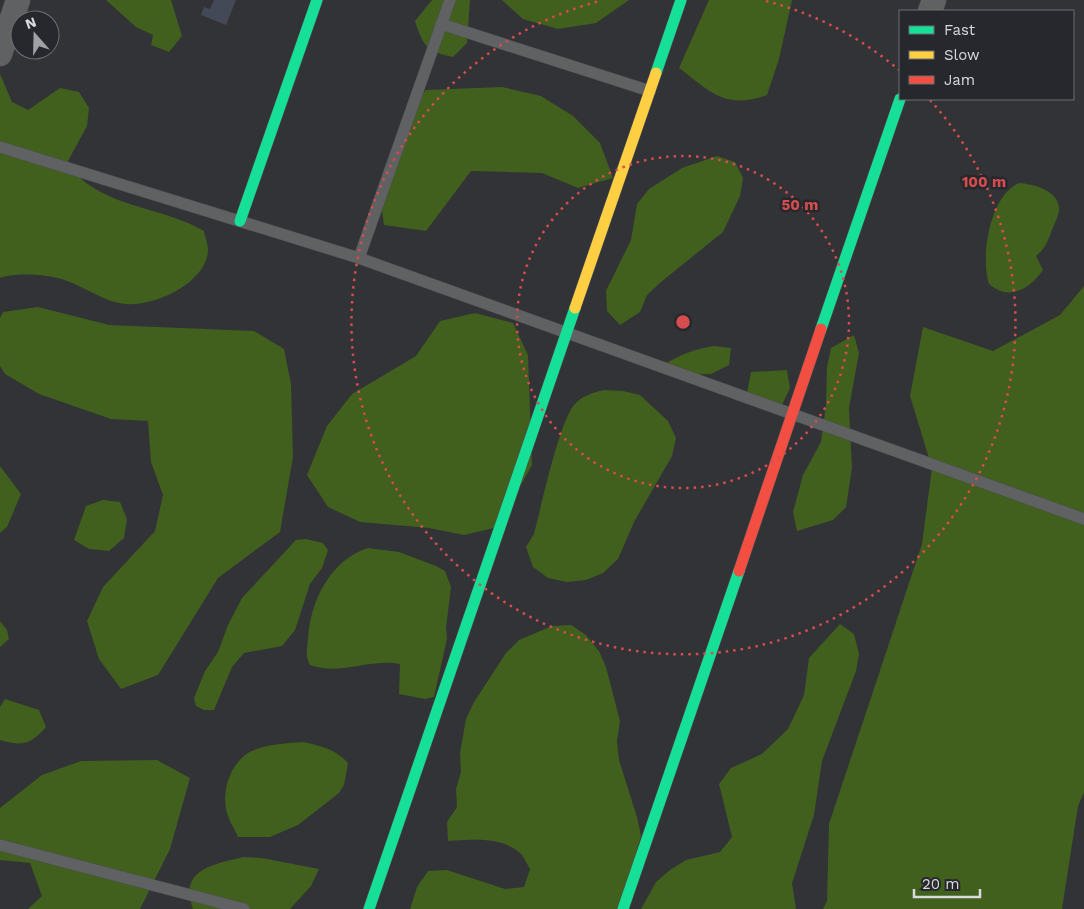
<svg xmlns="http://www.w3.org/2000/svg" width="1084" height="909" font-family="'Work Sans',sans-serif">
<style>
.forest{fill:#415f1d}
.building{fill:#444957}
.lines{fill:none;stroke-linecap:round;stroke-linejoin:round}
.lane-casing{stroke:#4f5153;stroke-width:12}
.street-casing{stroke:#4f5153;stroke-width:25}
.fast-casing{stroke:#4f5153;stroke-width:12}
.slow-casing{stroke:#4f5153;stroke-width:12}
.jam-casing{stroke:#4f5153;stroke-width:12}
.lane{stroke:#606163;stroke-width:11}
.street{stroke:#606163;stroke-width:24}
.fast{stroke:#16e098;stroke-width:11}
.slow{stroke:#ffcf43;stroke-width:11}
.jam{stroke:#f24e42;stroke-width:11}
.ring{fill:none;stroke:#d74c4c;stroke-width:2.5;stroke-dasharray:2.5 5}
.centre{fill:#d74c4c;stroke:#26282d;stroke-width:2.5}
.ring-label{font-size:15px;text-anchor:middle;font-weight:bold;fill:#d74c4c;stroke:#26282d;stroke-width:5;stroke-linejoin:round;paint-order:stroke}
</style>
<rect width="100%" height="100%" fill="#313336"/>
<g class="forest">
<polygon points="106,0 171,0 182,36 169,52 151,45 153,35 136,27"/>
<path d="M 432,0 L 470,0 L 467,43 L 453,57 C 427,52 423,46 415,21 Z"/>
<polygon points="502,0 629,0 596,23 558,29 523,19"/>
<path d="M 709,0 L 792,0 L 779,59 L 767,95 C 725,110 711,92 679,68 Z"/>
<path d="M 0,74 L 12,102 L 28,110 L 60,88 L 79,92 L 89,108 L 87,126 L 68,161 C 71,166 74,173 79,177 C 113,208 165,208 204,231 C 205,237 208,244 208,250 C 207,283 154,307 125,304 C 100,301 81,283 57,278 C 42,274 15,273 0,278 Z"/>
<polygon points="502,87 541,96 573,116 600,143 613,178 578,188 542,173 471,171 426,231 384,225 379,189 402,118 426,90"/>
<polygon points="717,156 735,162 743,178 740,196 723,232 661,282 647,295 640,312 620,325 607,311 606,291 631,240 637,204 649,189 682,168"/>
<path d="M 1019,183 C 1033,184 1058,190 1059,208 C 1060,214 1054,224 1052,230 C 1048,241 1045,249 1036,256 L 1043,270 C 1029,290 1009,301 989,284 C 980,256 990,195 1019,183 Z"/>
<polygon points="1084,286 1084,792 1078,806 1062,909 823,909 827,901 829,824 922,544 932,468 910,396 923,327 993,351 1060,315"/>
<polygon points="38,307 109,325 254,331 284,349 291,384 293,457 280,532 218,578 158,675 121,689 99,659 87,621 103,587 155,531 163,495 151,462 148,421 111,419 39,394 5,374 0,366 0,318 3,312"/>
<polygon points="475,313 513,323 528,355 532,465 498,527 464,535 429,528 360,522 328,507 307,475 327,426 352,394 416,356 440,321"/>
<polygon points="854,335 859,353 849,408 852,468 846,507 833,520 797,531 793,512 803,475 821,442 826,405 827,367 831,348"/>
<path d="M 714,346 L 731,348 L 729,365 L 711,374 L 672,375 L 665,364 C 681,354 695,349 714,346 Z"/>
<polygon points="787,370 790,388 782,405 746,398 751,372"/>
<path d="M 604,390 L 623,391 L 640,395 L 668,421 L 676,438 L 672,456 L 634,522 L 618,559 L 603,573 L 586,580 L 567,582 L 548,578 L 533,567 L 526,547 L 534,534 C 541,507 559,423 574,405 C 583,395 592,393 604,390 Z"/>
<polygon points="0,466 21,494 7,527 0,533"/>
<polygon points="103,500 120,502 127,519 124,538 109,551 89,549 74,540 86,506"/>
<polygon points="306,539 323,543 328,550 322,568 310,584 295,630 282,646 244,653 232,667 214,710 204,710 196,706 194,698 205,671 218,652 228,625 242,598 296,540"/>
<path d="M 368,548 L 399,552 L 436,566 L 445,571 L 451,587 L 446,628 L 447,639 L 434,697 L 425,699 L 399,694 L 400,664 C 370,658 340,676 310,665 C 305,656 307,650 308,639 C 310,602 330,560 368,548 Z"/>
<polygon points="0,621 7,630 9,639 0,647"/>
<polygon points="840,624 854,634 859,654 856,671 822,761 814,815 792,883 796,909 641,909 656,882 670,870 686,860 720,852 732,837 719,784 731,768 762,754 788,729 804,695 809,658"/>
<path d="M 571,625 L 586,635 L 599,651 L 606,667 L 620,721 L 617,741 L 619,760 L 637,817 L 641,836 L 621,909 L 410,909 L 417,887 L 428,871 L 447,870 L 505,889 L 524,887 L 530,869 C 527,864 524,857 520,853 C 500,836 472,840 448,841 L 447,822 L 457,807 L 456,789 L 461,772 L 460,753 L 466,719 L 474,702 L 506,653 L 519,640 L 552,626 Z"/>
<path d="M 5,699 L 39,710 L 46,727 C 31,744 23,747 0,740 L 0,707 Z"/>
<path d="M 304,742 C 320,746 336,749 348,763 L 344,785 L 339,793 L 298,825 L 270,837 L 238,837 C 234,828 228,819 226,809 C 222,787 232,759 254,750 C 270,744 287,743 304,742 Z"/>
<polygon points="157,760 190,778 170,849 140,909 28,909 42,896 30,863 0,860 0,808 42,775 81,761"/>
<path d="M 244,857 L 262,858 L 319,869 L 311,886 L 290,909 L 193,909 C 178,869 214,864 244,857 Z"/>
</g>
<polygon class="building" points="214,0 236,0 226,25 201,15 204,7 210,9"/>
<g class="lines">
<g class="lane-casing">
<g id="lane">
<polyline points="441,24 650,91"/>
<polyline points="0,147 359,258 1084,519"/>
<polyline points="359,258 450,0"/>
<polyline points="0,845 244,909"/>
</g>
</g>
<g class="street-casing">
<g id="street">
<polyline points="930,11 934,0"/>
<polyline points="0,54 18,0"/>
</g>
</g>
<g class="fast-casing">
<g id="fast">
<polyline points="656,73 681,0"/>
<polyline points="240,221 317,0"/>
<polyline points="821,329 900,99"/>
<polyline points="369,909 575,308"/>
<polyline points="623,909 739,571"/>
</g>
</g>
<g class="slow-casing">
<polyline id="slow" points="575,308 656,73"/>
</g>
<g class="jam-casing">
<polyline id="jam" points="739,571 821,329"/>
</g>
<use href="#lane" class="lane"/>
<use href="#street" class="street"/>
<use href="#fast" class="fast"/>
<use href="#slow" class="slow"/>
<use href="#jam" class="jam"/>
</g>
<g class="ring">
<circle cx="683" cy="322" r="166"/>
<path d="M766 1A332 332 0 0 1 899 70M930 100A332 332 0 1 1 600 1"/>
</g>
<circle cx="683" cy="322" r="8" class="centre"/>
<g class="ring-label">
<text x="984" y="187">100 m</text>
<text x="800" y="210">50 m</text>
</g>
<rect x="899" y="10" width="175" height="90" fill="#26282d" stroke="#6e6f73"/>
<rect x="909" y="26" width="25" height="8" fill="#16e098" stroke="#6e6f73"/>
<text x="944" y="35" font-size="15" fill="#d9dadd">Fast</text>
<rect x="909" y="51" width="25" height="8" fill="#ffcf43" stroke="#6e6f73"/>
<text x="944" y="60" font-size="15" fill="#d9dadd">Slow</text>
<rect x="909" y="76" width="25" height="8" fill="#f24e42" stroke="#6e6f73"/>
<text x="944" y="85" font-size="15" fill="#d9dadd">Jam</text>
<g transform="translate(35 35) rotate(340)"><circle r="24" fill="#26282d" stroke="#6e6f73"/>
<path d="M0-4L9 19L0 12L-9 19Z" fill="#9ea0a3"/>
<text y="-8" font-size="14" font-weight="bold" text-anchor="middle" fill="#d9dadd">N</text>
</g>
<path d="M914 889v8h66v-8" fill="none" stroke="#d9dadd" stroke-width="2.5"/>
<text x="922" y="889" font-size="15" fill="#d9dadd" stroke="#26282d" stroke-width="4" paint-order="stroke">20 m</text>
</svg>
